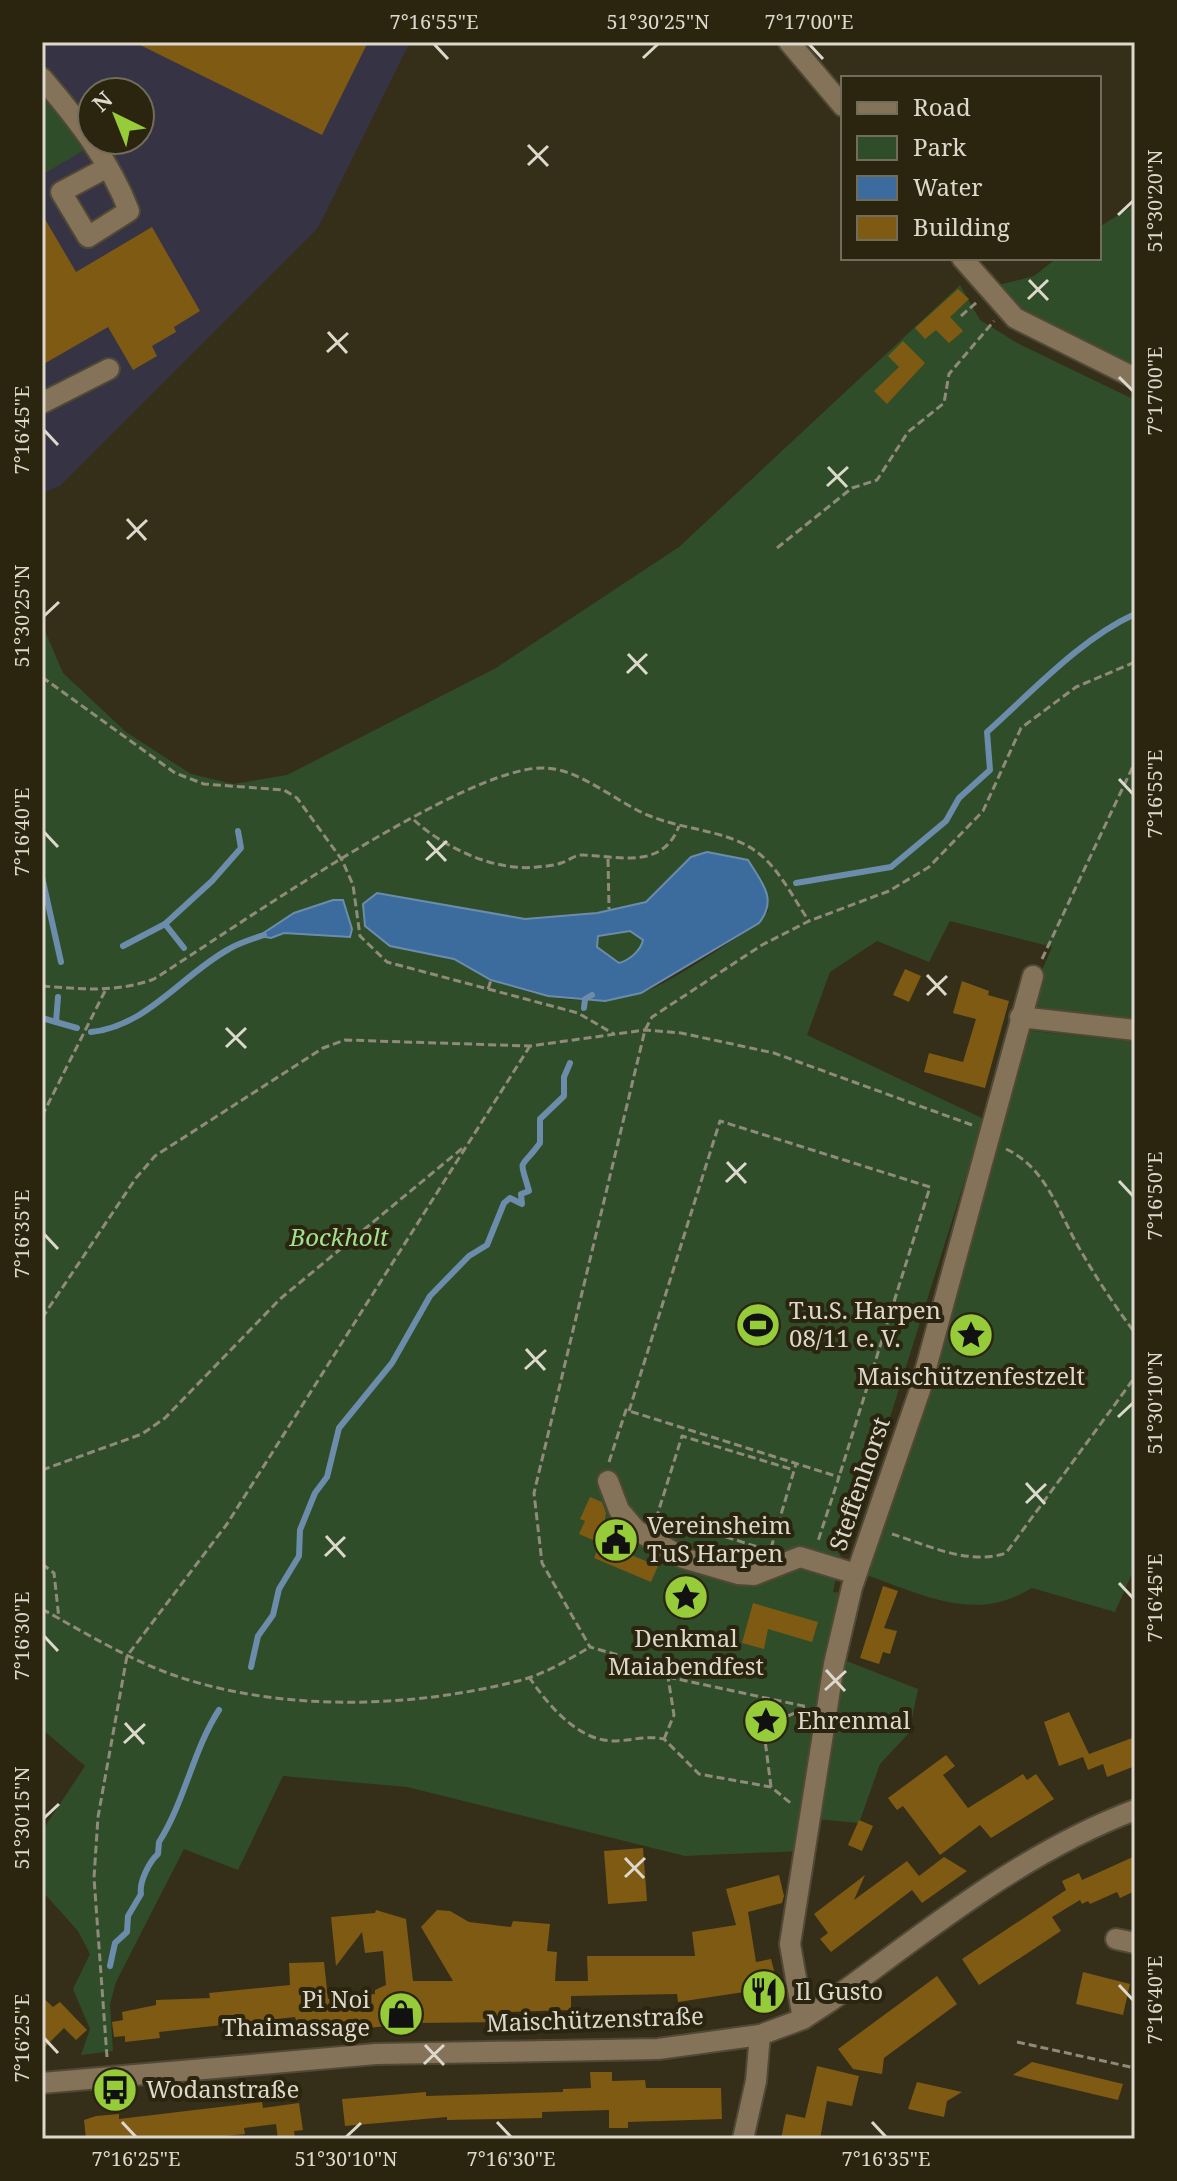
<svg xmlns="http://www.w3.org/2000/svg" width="1177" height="2181" font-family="'Noto Serif',serif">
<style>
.industrial{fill:#363344;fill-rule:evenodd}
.green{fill:#304d29;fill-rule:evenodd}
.water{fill:#3c6b9d;stroke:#6c8cab;stroke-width:2;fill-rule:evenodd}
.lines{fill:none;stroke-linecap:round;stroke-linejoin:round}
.stream{stroke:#6c8cab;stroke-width:6}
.building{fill:#7f5a13}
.minor-casing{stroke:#504935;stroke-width:24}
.path{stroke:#8f8a79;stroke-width:3;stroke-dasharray:8 4;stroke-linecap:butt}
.minor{stroke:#847259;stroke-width:20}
.ticks{fill:none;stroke:#dcd8cb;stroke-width:3}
.labels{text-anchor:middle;stroke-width:8;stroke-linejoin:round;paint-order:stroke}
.park-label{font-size:24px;font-style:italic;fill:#a0e192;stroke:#2b240f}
.poi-label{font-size:24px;fill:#dcd8cb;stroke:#2b240f;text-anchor:start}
.street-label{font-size:24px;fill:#dcd8cb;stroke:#2b240f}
.neatline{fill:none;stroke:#dcd8cb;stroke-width:3}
.ticks-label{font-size:20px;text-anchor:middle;fill:#dcd8cb}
</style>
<rect width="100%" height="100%" fill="#352e19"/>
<path class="industrial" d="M 42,42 L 410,42 L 318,228 L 60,486 L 42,493 ZM 92,92 L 140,92 L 140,140 L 92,140 Z"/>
<g class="green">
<polygon points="42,91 91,146 42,175"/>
<polygon points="1135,205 1135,372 1018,309 973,258 977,258 999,285 1034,276 1057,258 1099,258 1099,227"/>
<path d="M 960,285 L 980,320 L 1019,344 L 1135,400 L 1135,1022 L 1027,1005 L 1052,947 L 950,921 L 929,962 L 877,941 L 830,972 L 807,1035 L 984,1119 L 848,1551 L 841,1553 L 833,1592 L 861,1595 L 844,1660 L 918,1689 L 909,1733 L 880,1764 L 859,1823 L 805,1818 L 801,1851 L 685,1856 L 407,1787 L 283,1776 L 238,1870 L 184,1849 L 116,1982 L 110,2004 L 113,2051 L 81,2055 L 90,2029 L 73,1989 L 90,1954 L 78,1931 L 42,1891 L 42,1831 L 85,1766 L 42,1729 L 42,624 L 63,673 L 126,732 L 191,774 L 233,784 L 287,775 L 496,668 L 679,547 ZM 691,857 L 769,910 L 759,923 C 729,942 669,985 638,994 C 579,1011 507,993 456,960 C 428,942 403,915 377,893 L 525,919 L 597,913 L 646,902 Z"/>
<path d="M 630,931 L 643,940 C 641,950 630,960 619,963 L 597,947 L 597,936 Z"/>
<path d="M 1024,1030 L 1135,1042 L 1135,1567 L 1115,1612 L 1032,1588 C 973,1624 923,1594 863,1574 Z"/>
</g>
<g class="water">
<path d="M 707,852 L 748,860 C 762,883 778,899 759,923 L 641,993 L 605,1001 L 548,996 L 491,980 L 454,959 L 390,946 L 365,926 L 363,904 L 377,893 L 525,919 L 597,913 L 646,902 L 691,857 ZM 630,931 L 643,940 C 641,950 630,960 619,963 L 597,947 L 598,936 Z"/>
<polygon points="333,900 343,900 352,929 350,937 284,933 271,938 259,936 294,913"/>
</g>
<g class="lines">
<g class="stream">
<polyline points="42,877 61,962"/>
<path d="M 796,883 L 891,867 L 946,821 L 959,798 L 990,770 L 987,732 C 1032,692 1080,639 1135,614"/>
<polyline points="123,946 165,924"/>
<polyline points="184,948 165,924 212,881 241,848 238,831"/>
<polyline points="584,1008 585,999 592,995"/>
<polyline points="42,1018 77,1028"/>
<polyline points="56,1022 58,997"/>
<path d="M 91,1032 C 146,1027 183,974 229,949 C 239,943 252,939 264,935"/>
<path d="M 251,1667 L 258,1636 L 273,1615 L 279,1589 L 299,1556 L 300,1530 L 315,1493 L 327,1477 L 339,1428 L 392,1363 L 430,1296 L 469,1256 L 487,1245 L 504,1203 L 510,1198 L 522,1204 L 521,1194 L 529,1191 C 519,1155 519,1172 540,1143 L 540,1119 L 564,1096 L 564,1077 L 570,1063"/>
<path d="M 110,1966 L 115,1943 L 127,1932 L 128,1916 L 141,1894 C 139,1882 149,1862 158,1854 L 159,1842 C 185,1801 193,1750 219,1710"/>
</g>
</g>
<g class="building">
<polygon points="134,42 368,42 322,135"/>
<polygon points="42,214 76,272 152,227 200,311 174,327 176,332 152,346 157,356 133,370 108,327 42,365"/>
<polygon points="958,289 969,299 950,317 963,331 949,343 936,330 925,339 915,328"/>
<polygon points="903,341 925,363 887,404 874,391 899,367 888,356"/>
<polygon points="905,969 921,976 909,1002 893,995"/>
<polygon points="962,981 989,991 988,995 1009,1001 985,1088 924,1072 929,1053 963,1062 976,1019 953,1013"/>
<polygon points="590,1497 602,1502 606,1513 604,1524 620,1531 635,1544 631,1555 658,1566 651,1582 594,1558 600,1543 579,1534 585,1521 580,1519"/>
<polygon points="883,1586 898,1591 884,1628 897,1631 890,1654 883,1652 879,1664 860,1658"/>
<polygon points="753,1603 818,1622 812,1642 768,1629 764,1649 742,1643"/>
<polygon points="1069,1712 1089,1754 1135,1737 1135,1766 1107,1777 1103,1764 1088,1770 1083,1757 1059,1766 1044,1722"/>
<polygon points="946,1755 955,1766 943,1775 968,1808 1023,1774 1027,1780 1036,1774 1054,1799 991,1838 980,1825 940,1855 903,1806 897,1810 888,1798"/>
<polygon points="859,1820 873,1826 862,1851 848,1845"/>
<polygon points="643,1848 647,1901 608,1904 604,1851"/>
<polygon points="1135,1856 1135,1891 1120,1898 1117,1892 1090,1904 1088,1901 1082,1904 1080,1900 1052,1917 1061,1931 979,1985 962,1959 1066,1890 1062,1881 1079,1873 1082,1880"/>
<polygon points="944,1857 967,1871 922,1903 912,1890 831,1952 820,1939 828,1933 814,1914 865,1875 854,1900 907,1861 919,1876"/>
<polygon points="779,1875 784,1896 782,1903 748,1912 756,1962 771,1959 781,1997 748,2006 744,1992 678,2002 677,1994 571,1996 571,2010 509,2012 509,2022 416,2023 301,2035 295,2017 159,2032 160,2038 125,2042 125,2036 114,2037 112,2022 123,2020 122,2012 156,2005 156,2000 210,1998 209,1993 290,1985 289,1963 324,1962 328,1999 375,1994 375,1990 386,1985 383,1951 365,1953 362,1932 336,1966 331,1917 375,1913 376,1910 406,1919 413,1981 453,1981 421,1927 437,1910 450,1911 469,1922 511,1927 513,1921 550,1924 547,1951 557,1952 555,1981 588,1981 587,1956 695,1956 692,1932 736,1925 726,1889"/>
<polygon points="1083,1972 1130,1984 1123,2015 1076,2004"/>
<polygon points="937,1976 957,2004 884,2058 882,2074 853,2069 838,2049"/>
<polygon points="42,1997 53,2007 60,2002 87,2030 76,2040 64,2028 42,2050"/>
<polygon points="1032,2062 1123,2084 1118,2100 1013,2075"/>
<polygon points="817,2066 859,2076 852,2106 827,2101 820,2139 781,2139 786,2114 805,2118"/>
<polygon points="590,2072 612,2072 612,2081 645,2080 646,2088 721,2088 722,2119 628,2122 628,2128 609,2128 609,2110 542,2112 542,2118 447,2120 447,2117 345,2126 342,2099 426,2092 426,2096 563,2092 563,2089 591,2088"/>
<polygon points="917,2082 962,2092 947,2101 944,2117 908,2109"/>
<polygon points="262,2102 263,2108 299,2103 303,2130 294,2131 295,2139 278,2139 276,2124 244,2128 245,2134 195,2139 86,2139 84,2120 96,2116 119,2114 119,2119"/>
</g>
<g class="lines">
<g class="minor-casing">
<g id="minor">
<polyline points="789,42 843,106"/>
<path d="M 42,78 C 77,119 110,161 129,211 L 88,237 L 61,192 L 108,167"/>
<polyline points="962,258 1015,318 1135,378"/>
<polyline points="42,403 109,369"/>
<polyline points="1020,1017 1135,1030"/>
<polyline points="608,1481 619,1510 636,1530 683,1558 738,1574 754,1575 800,1557 856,1574"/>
<polyline points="1116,1939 1135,1943"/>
<polyline points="803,2019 790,1944 834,1664 852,1587 920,1390 1033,976"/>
<path d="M 42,2083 L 376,2054 L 658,2049 L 760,2035 L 803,2019 L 829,2002 C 927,1931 1021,1853 1135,1810"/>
<polyline points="743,2139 756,2081 760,2035"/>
</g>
</g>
<g class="path">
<polyline points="961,316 977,302"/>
<polyline points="777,548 852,488 877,480 908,432 944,403 949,374 994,321"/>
<polyline points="42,677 175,773 204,784 284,790 297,798 342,860 353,885 360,936 387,962 578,1013 614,1034"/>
<path d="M 414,820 C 443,847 495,872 537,867 C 545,866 554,866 561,863 C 569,861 575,854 584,855 C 621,857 663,869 679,826"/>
<polyline points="608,859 609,909"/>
<polyline points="1042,959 1135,762"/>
<path d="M 42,986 C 82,989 116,993 154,979 C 229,932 468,763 546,768 C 582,770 617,803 650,816 C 686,831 734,830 763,857 C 782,874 795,901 809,921"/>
<polyline points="488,989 491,980"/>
<polyline points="42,1116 105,991"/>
<path d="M 1006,1149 C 1046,1168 1057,1209 1078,1246 C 1095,1276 1114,1305 1135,1333"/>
<polyline points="42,1318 136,1178 155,1156 323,1048 345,1040 530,1046 645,1030 681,1033 774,1053 972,1125"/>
<polyline points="629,1411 720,1121 930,1187 839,1477"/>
<polyline points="609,1462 626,1410 839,1477 818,1541"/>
<polyline points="42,1470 142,1434 165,1418 280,1299 465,1146"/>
<polyline points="657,1515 764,1549"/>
<polyline points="656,1519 682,1436 794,1470"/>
<path d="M 892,1534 C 927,1545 970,1566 1006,1553 L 1135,1377"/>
<polyline points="771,1548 796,1464"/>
<polyline points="42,1564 54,1573 59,1619"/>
<path d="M 42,1609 C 87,1634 131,1661 179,1677 C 285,1712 411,1708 518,1681 C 543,1675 568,1660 590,1647"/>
<path d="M 529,1677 C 548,1705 577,1740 613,1741 C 630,1741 647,1735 664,1739 L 699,1774 L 771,1787 L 793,1805"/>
<polyline points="668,1677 808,1707"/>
<polyline points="664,1739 674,1715 668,1677 618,1655 590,1647 542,1563 534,1493 645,1030 652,1017 762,945 809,921 889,891 929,867 983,811 1021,728 1076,687 1135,662"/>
<polyline points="771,1787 764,1732 772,1723 808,1707"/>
<polyline points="1017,2042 1135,2068"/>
<polyline points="107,2057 94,1878 98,1817 127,1656 227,1524 530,1046"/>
</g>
<use href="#minor" class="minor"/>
</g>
<path class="ticks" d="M 434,44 L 448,59M 809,44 L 823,59M 643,58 L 658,44M 528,145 L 548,166M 528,165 L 548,146M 1118,215 L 1133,201M 1029,280 L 1048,300M 1028,299 L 1048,280M 328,332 L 347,353M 327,352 L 348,333M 1119,377 L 1133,391M 44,430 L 58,445M 828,467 L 847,487M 827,486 L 848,467M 127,519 L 146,540M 127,539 L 147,520M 44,616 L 59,602M 628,654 L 647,674M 627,673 L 647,654M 1119,779 L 1133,794M 44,832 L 58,847M 427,841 L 446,861M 426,860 L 447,841M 927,975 L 946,995M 927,995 L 947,976M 226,1028 L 246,1048M 226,1047 L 246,1028M 727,1162 L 746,1183M 1119,1181 L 1133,1196M 726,1182 L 746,1163M 44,1234 L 58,1249M 526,1349 L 545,1370M 525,1369 L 546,1350M 1118,1417 L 1133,1403M 1026,1483 L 1045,1504M 1026,1503 L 1046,1484M 326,1536 L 345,1557M 325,1556 L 345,1537M 1119,1583 L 1133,1598M 44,1636 L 58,1651M 826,1670 L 845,1691M 825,1690 L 846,1671M 125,1723 L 144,1744M 124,1743 L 145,1724M 44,1818 L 59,1804M 625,1858 L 644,1878M 625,1877 L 645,1858M 1119,1985 L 1133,2000M 44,2038 L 58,2053M 425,2045 L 444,2065M 424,2064 L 444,2045M 122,2122 L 136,2137M 497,2122 L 511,2137M 872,2122 L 886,2137M 346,2137 L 361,2123"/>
<defs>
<g id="stadium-disc" transform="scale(2.3)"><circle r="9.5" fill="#96cc3a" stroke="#2b240f"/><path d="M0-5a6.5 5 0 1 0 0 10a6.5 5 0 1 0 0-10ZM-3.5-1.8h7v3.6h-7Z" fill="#111"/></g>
<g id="sight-disc" transform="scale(2.3)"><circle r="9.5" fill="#96cc3a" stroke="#2b240f"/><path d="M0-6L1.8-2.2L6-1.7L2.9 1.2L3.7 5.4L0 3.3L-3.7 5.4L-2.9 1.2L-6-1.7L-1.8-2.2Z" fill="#111"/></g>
<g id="civic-disc" transform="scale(2.3)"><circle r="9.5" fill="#96cc3a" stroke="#2b240f"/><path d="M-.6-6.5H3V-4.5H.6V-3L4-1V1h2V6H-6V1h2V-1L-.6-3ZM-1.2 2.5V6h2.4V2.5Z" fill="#111"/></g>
<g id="restaurant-disc" transform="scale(2.3)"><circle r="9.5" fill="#96cc3a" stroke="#2b240f"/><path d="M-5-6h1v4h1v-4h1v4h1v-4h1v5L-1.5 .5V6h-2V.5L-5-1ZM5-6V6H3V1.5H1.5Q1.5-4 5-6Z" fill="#111"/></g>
<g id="shop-disc" transform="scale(2.3)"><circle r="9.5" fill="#96cc3a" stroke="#2b240f"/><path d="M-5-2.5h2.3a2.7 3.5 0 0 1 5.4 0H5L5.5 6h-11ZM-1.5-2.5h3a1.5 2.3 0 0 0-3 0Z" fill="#111"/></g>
<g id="bus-disc" transform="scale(2.3)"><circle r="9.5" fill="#96cc3a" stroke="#2b240f"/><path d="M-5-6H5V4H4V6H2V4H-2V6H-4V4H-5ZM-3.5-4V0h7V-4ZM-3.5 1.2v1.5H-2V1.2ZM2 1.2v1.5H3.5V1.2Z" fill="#111"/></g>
</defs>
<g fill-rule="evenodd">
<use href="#stadium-disc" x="758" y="1325"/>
<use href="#sight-disc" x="971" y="1335"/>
<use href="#civic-disc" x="616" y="1540"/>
<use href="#sight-disc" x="686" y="1597"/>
<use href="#sight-disc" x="766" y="1721"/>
<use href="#restaurant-disc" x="764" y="1992"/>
<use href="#shop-disc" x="401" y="2014"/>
<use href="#bus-disc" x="115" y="2090"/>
</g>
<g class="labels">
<g class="park-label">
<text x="339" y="1246">Bockholt</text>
</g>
<g class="poi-label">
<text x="789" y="1319">T.u.S. Harpen<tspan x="789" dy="28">08/11 e. V.</tspan></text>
<text x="971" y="1385" text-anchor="middle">Maischützenfestzelt</text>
<text x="647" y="1534">Vereinsheim<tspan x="647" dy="28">TuS Harpen</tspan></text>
<text x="686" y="1647" text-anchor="middle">Denkmal<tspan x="686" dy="28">Maiabendfest</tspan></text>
<text x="797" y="1729">Ehrenmal</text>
<text x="795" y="2000">Il Gusto</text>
<text x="370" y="2008" text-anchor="end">Pi Noi<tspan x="370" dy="28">Thaimassage</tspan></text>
<text x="146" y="2098">Wodanstraße</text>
</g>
<g class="street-label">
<text transform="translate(860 1484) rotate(-71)" y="8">Steffenhorst</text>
<text transform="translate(595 2020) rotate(-2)" y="8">Maischützenstraße</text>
</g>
</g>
<rect width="1177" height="2181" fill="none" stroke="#2b240f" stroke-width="88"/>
<rect x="841" y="76" width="260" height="184" fill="#2b240f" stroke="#726c5a" stroke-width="2"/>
<rect x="857" y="102" width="40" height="12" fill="#847259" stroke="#726c5a" stroke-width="2"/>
<text x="913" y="116" font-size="24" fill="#dcd8cb">Road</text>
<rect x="857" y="136" width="40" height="24" fill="#304d29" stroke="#726c5a" stroke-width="2"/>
<text x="913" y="156" font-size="24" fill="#dcd8cb">Park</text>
<rect x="857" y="176" width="40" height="24" fill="#3c6b9d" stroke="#726c5a" stroke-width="2"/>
<text x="913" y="196" font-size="24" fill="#dcd8cb">Water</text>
<rect x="857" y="216" width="40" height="24" fill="#7f5a13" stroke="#726c5a" stroke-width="2"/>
<text x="913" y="236" font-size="24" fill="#dcd8cb">Building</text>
<g transform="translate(116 116) rotate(317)"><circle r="38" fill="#2b240f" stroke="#726c5a" stroke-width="2"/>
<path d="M0-6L14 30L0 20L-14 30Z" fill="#96cc3a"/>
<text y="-12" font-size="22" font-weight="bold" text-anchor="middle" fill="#dcd8cb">N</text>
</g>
<rect x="44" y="44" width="1089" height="2093" class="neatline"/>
<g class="ticks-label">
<text x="434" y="29">7°16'55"E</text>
<text x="658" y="29">51°30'25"N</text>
<text x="809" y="29">7°17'00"E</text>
<text transform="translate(1155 201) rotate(-90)" y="7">51°30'20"N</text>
<text transform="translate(1155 391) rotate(-90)" y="7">7°17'00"E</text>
<text transform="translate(22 430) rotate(-90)" y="7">7°16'45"E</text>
<text transform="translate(22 616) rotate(-90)" y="7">51°30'25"N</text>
<text transform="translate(1155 794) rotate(-90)" y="7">7°16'55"E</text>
<text transform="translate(22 832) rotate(-90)" y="7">7°16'40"E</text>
<text transform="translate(1155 1196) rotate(-90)" y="7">7°16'50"E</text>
<text transform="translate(22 1234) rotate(-90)" y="7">7°16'35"E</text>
<text transform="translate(1155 1403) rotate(-90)" y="7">51°30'10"N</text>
<text transform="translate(1155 1598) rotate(-90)" y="7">7°16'45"E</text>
<text transform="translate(22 1636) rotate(-90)" y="7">7°16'30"E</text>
<text transform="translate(22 1818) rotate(-90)" y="7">51°30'15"N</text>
<text transform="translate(1155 2000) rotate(-90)" y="7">7°16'40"E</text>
<text transform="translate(22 2038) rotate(-90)" y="7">7°16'25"E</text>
<text x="136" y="2166">7°16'25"E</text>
<text x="346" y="2166">51°30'10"N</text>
<text x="511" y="2166">7°16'30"E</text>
<text x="886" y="2166">7°16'35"E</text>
</g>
</svg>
